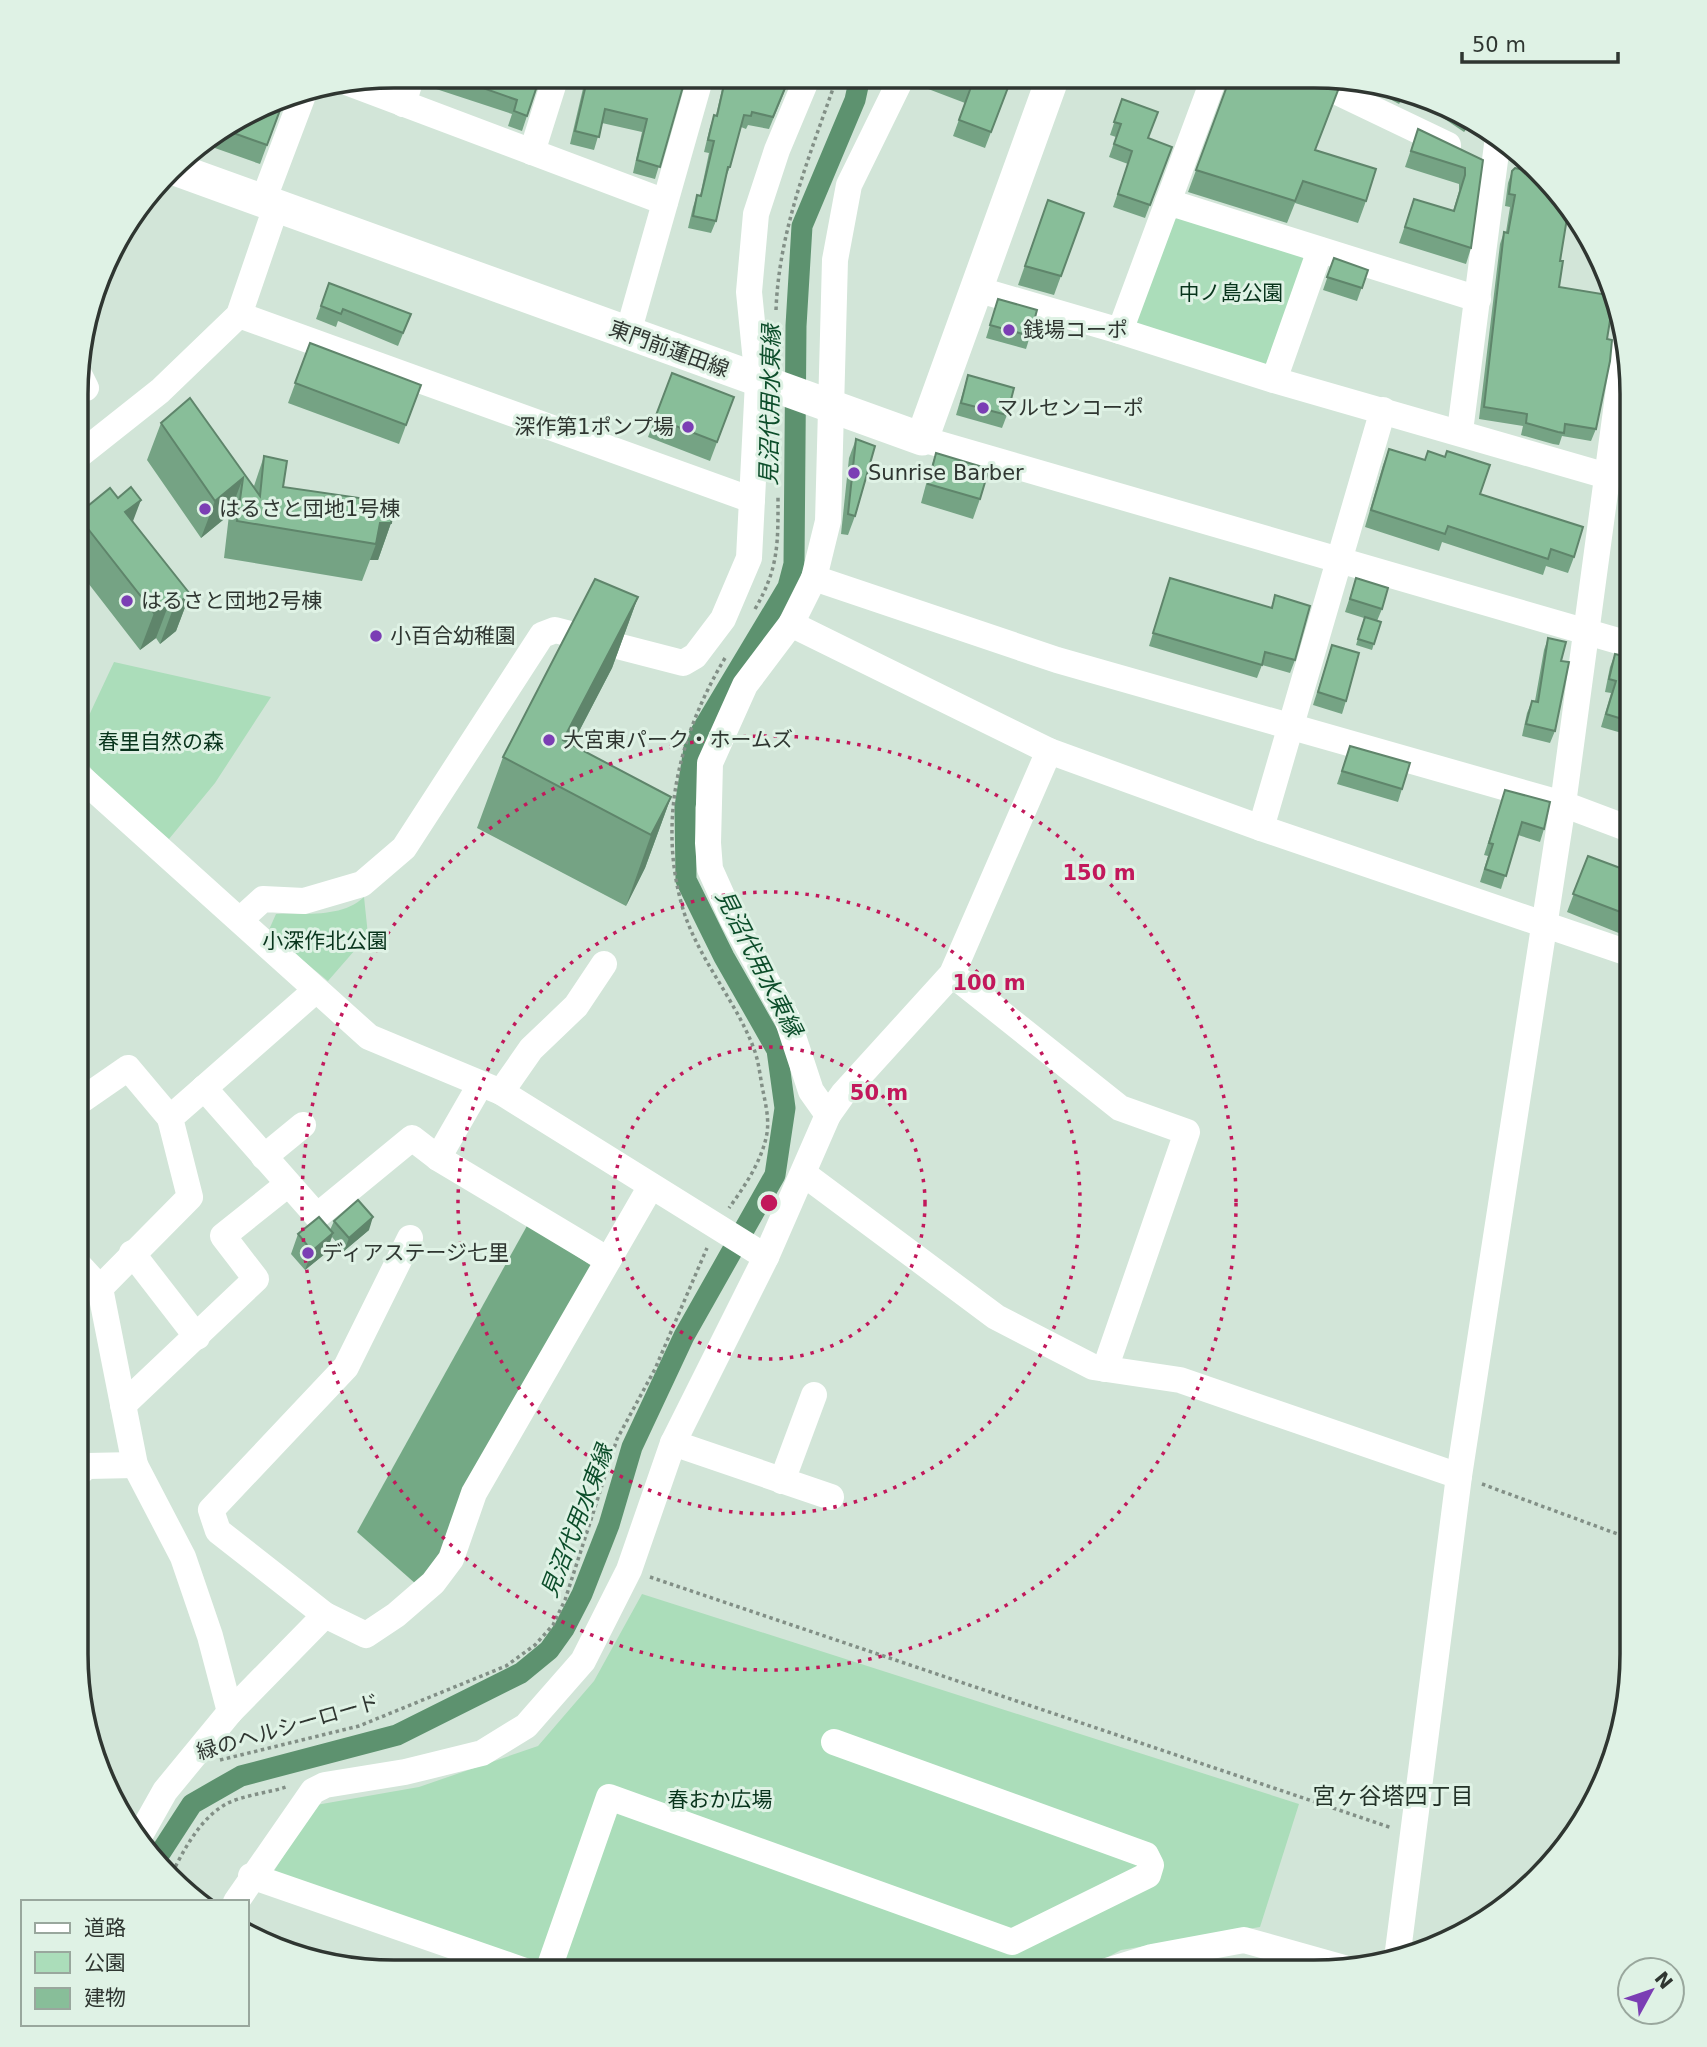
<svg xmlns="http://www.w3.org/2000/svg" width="1707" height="2047" font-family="'DejaVu Sans','Noto Sans JP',sans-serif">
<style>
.green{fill:#abddba}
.forest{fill:#74a985}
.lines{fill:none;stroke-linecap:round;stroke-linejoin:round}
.canal{stroke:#5d926f;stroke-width:21}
.path{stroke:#828f86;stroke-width:3.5;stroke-dasharray:3.5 3.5;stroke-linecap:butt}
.minor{stroke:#fff;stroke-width:26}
.major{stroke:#fff;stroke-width:33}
.wall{fill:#75a384}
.shaded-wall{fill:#5f856b}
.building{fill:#88be99;stroke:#5f856b;stroke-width:2}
.ring{fill:none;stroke:#c2185b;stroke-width:3.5;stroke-dasharray:3.5 7}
.poi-dot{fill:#7b3eb4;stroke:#dff2e5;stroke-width:2.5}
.labels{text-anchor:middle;stroke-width:6;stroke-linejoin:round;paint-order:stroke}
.park-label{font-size:21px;fill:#08341c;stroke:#dff2e5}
.poi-label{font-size:21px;fill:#2f3631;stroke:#dff2e5;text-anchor:start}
.street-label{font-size:21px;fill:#2f3631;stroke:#dff2e5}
.water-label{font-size:23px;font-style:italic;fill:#0c4d2a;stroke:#dff2e5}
.neighbourhood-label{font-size:23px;fill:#233228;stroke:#dff2e5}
.rim{fill:none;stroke:#2f3631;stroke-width:3.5}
.centre{fill:#c2185b;stroke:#dff2e5;stroke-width:3.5}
.ring-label{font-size:21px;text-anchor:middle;font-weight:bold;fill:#c2185b;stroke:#dff2e5;stroke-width:6;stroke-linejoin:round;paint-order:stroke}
</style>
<rect width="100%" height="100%" fill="#d2e5d8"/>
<g class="green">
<polygon points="1180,216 1308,255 1277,359 1265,365 1139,328 1134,319 1171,222"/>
<path d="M 114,662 L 271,697 L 215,783 L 169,839 C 148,820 77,768 77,741 Z"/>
<path d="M 364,897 L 368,935 L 328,981 L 268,932 L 276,914 C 305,913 342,918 364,897 Z"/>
<polygon points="642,1594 1299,1804 1260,1927 1121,1950 1082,1971 546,1971 272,1874 316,1805 419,1787 538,1746 594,1681"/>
</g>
<polygon class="forest" points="528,1224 595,1268 425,1592 357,1532"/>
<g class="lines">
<polyline class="canal" points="155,1861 192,1804 241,1776 397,1735 521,1673 549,1650 564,1629 582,1594 609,1525 632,1447 684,1336 775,1175 785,1108 777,1050 724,957 686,880 685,807 695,742 788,587 794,564 796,326 802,226 855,100 860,77"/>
<g class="path">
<path d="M 776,310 C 779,228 811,153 837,77"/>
<path d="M 755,609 C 779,568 778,543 778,496"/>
<path d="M 725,658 C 681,732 658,816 681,902 C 695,956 735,998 754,1049 C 759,1062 760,1077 763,1091 C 766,1106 770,1122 766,1138 C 760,1164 744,1187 729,1208"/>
<polyline points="1482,1484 1631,1539"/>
<polyline points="650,1577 1392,1828"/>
<polyline points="220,1760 359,1726 506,1666 535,1645 553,1625 565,1600 617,1439 655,1369 707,1248"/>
<path d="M 169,1879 C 183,1852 198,1820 226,1804 C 243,1795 268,1793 286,1787"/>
</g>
<g class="minor">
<polyline points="1214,78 1120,331 1274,380 1607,476"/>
<polyline points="1308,78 1448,145"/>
<polyline points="349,83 665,202"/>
<polyline points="403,104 412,75"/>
<polyline points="532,152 556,76"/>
<polyline points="263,201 305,90"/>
<polyline points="1168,202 1478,299"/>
<polyline points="976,289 1120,331"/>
<polyline points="239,315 752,500"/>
<polyline points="628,333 701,76"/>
<polyline points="78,372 86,388"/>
<polyline points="1274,380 1320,250"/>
<polyline points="1460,431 1498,137"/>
<polyline points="922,439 1632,645"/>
<polyline points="78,456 160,391 239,315 276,207"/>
<polyline points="814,578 1057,660 1563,804 1632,830"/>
<polyline points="791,624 1049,751 1261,828 1631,954"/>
<polyline points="77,774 369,1037 501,1092 766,1257"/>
<polyline points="1261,828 1383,410"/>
<polyline points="241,919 263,899 304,901 362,884 404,848 542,635 555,630 683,663 695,656 723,619 749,558 758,382 749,292 756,214 777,150 808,76"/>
<polyline points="952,974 1120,1108 1187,1132 1105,1369"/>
<polyline points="204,1088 317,1216 412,1138 438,1158 608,1260"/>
<polyline points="501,1092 531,1049 576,1006 604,964"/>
<polyline points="76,1104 128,1068 170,1118"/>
<polyline points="828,1115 811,1091 787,1018 732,918 710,869 708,843 710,763 745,685 791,624 814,578 828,521 835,260 849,185 902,77"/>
<polyline points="264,1157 303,1125"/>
<polyline points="438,1158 480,1085"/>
<polyline points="804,1174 996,1317 1093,1367 1180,1380 1459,1476"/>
<polyline points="410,1238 346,1367 211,1510 218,1531 325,1615 366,1635 396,1615 433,1583 451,1559 474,1493 651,1186"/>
<polyline points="132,1253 197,1337"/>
<polyline points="76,1262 100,1288 135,1465 183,1557 210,1636 230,1712"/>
<polyline points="100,1288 190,1197 170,1118 316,990"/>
<polyline points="123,1405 256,1279 223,1236 288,1184"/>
<polyline points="673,1443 831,1497"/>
<polyline points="76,1476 87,1466 135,1465"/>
<polyline points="782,1481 814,1395"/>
<polyline points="138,1839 165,1791 230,1712 325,1615"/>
<polyline points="251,1876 525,1971"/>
<polyline points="236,1902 313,1791 325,1785 405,1772 482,1753 526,1726 583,1661 629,1570 673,1443 766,1257 828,1115 843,1094 952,974 1049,751"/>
<polyline points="1398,1951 1459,1476 1563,804 1625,344"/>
<polyline points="548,1971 609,1797 1012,1942 1148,1875 1151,1865 1146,1855 834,1742"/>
<polyline points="1107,1971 1152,1957 1244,1940 1344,1968"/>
</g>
<polyline class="major" points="172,168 922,439 1053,77"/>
</g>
<g class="wall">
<polygon points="428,75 536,76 527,116 522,131 508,126 512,114 430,87 432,79 427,77"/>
<polygon points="578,76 686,76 655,179 633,173 642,132 602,123 594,150 570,144 585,80 577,78"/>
<polygon points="725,76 791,76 769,129 748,125 746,129 741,127 730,167 725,179 716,221 711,233 688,228 693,207 697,195 700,196 709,153 704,152 710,127 714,115 716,115"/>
<polygon points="927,77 1012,77 985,148 953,136 965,103 923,87"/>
<polygon points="1170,77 1194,78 1191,86"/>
<polygon points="1230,78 1315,150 1366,201 1358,223 1295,203 1287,223 1188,192"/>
<polygon points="1377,86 1404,97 1399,104 1375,91"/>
<polygon points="1122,99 1148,138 1172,147 1145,218 1113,207 1128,164 1109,157 1116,137 1110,135"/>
<polygon points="1421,103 1471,122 1464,132"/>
<polygon points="268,106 280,110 260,164 212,147 217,135"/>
<polygon points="1418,129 1483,160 1471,248 1466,264 1399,243 1414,199 1453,211 1459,191 1459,184 1405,167"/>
<polygon points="1512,171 1560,261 1559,287 1607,339 1596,429 1591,441 1562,436 1559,445 1553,444 1521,435 1523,426 1479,419 1500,244 1504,232 1506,232 1510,207 1505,206 1508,183"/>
<polygon points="1048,200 1084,213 1054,295 1018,285"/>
<polygon points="1334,258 1368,270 1357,301 1323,290"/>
<polygon points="329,283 411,314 398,346 338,321 336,327 316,319"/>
<polygon points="998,299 1030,336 1026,349 986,338"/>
<polygon points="310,343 421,385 399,444 288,403"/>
<polygon points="672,373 734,397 710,461 648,437"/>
<polygon points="968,375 1007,415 1002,428 956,415"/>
<polygon points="161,423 254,486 264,456 283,487 391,523 378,560 370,560 362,581 224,558 229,515 201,538 147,460"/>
<polygon points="856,439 855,516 848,535 841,534 849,458"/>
<polygon points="1389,449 1480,494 1574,557 1568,573 1546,566 1543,575 1442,542 1439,551 1365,527 1383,465"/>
<polygon points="936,453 980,499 973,519 921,503 929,473"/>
<polygon points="78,514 133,522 190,594 176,631 160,644 156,638 140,650 78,570"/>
<polygon points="1632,532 1632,562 1625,561"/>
<polygon points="1170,578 1271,608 1275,595 1295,660 1290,673 1262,665 1257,678 1149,646"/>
<polygon points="1356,578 1382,609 1377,621 1381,622 1372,650 1356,645 1364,618 1345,612"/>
<polygon points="638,597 612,668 572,745 671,797 645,868 626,906 477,828 503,757"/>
<polygon points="1548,638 1561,661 1555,731 1550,743 1522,736 1527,713 1532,701 1535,701 1544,650"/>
<polygon points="1332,645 1346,701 1342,714 1313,705"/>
<polygon points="1615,654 1632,658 1632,736 1601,727 1611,693 1605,692 1610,667"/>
<polygon points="1350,746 1402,789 1398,802 1337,784"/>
<polygon points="1505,790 1544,829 1540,842 1518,835 1501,889 1480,882 1488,856 1484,855"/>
<polygon points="1588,856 1631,872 1631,938 1567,912"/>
<polygon points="334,1221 369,1230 344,1251 332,1237 326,1253 305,1270 291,1254 298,1234 330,1230"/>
</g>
<g class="shaded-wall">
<polygon points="1468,121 1471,122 1464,132"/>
<polygon points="243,478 229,515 201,538 215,501"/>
<polygon points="141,500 127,537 125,512"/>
<polygon points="380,523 391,523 378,560 370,560 376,544"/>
<polygon points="190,594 176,631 160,644 174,606"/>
<polygon points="638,597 612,668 552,783 563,740"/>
<polygon points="170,601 156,638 140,650 154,613"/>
<polygon points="671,797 645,868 626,906 651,835"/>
<polygon points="373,1217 369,1230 344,1251 349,1238"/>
<polygon points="333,1233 326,1253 305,1270 312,1251"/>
</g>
<g class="building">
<polygon points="446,75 536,76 540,77 527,116 514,111 517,100"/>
<polygon points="588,76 686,76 660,167 637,160 647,119 605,109 599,137 575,131"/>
<polygon points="726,76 790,76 773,117 752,112 751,116 744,115 730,167 728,167 716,221 693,216 697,195 701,196 714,141 708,140 714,115 717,116"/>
<polygon points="945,77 1012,77 991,132 959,120 971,87"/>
<polygon points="1230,78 1324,78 1340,85 1315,150 1376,169 1366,201 1303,181 1295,201 1196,170"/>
<polygon points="1122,99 1158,112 1148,138 1172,147 1150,205 1118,194 1132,151 1114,144 1121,124 1114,122"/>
<polygon points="268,106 280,110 267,145 225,130"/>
<polygon points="1418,129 1483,160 1471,248 1405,227 1414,199 1454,211 1465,175 1465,168 1411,151"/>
<polygon points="1515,168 1529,171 1568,212 1560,261 1563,261 1559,287 1614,296 1607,339 1612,340 1610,361 1596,429 1565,424 1564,433 1558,432 1526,423 1527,414 1484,407 1504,232 1508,233 1515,195 1509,194 1512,171"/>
<polygon points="1048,200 1084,213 1061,276 1025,266"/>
<polygon points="1334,258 1368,270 1362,288 1327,277"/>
<polygon points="329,283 411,314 403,333 343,309 341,314 321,306"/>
<polygon points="998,299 1037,310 1030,336 990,325"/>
<polygon points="310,343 421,385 406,425 295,383"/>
<polygon points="672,373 734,397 717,442 655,418"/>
<polygon points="968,375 1014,388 1007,415 961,403"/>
<polygon points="190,398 260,496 264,456 287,461 283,487 394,503 391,523 380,523 376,544 237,521 243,478 215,501 161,423"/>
<polygon points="856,439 875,446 855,516 848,514"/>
<polygon points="1389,449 1425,460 1428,451 1445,457 1447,451 1490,465 1480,494 1583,527 1574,557 1551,549 1548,559 1448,526 1445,534 1371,510"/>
<polygon points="936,453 989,469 980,499 928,484"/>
<polygon points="131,487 141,500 125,512 190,594 174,606 170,601 154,613 78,516 78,514 110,488 118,498"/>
<polygon points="1170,578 1272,608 1275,595 1310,606 1295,660 1265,652 1262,665 1153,633"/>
<polygon points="1356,578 1388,588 1382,609 1350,599"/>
<polygon points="595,579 638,597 563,740 671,797 651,835 503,757"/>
<polygon points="1365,617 1381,622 1374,644 1358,639"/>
<polygon points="1548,638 1566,642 1561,661 1569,662 1555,731 1526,724 1532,701 1538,702"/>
<polygon points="1332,645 1359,653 1346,701 1318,692"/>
<polygon points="1615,654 1632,658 1632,722 1606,714 1616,681 1609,679"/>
<polygon points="1350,746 1410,763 1402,789 1342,771"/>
<polygon points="1505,790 1550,802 1544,829 1522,822 1506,876 1485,869 1493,844 1489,843"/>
<polygon points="1588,856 1631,872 1631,916 1573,894"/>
<polygon points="358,1200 373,1217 349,1238 334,1221"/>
<polygon points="319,1217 333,1233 312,1251 298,1234"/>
</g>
<g class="ring">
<circle cx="769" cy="1203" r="156"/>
<circle cx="769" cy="1203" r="311"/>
<circle cx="769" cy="1203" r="467"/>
</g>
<g class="poi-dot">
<circle cx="1009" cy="330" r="7"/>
<circle cx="983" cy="408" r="7"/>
<circle cx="688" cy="427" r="7"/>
<circle cx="854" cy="473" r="7"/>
<circle cx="205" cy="509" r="7"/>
<circle cx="127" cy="601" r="7"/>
<circle cx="376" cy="636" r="7"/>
<circle cx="549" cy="740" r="7"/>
<circle cx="308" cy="1253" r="7"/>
</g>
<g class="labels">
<g class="park-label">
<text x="1231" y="300">中ノ島公園</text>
<text x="161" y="749">春里自然の森</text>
<text x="325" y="948">小深作北公園</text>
<text x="720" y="1807">春おか広場</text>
</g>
<g class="poi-label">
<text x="1023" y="337">銭場コーポ</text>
<text x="997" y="415">マルセンコーポ</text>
<text x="674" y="434" text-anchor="end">深作第1ポンプ場</text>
<text x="868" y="480">Sunrise Barber</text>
<text x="219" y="516">はるさと団地1号棟</text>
<text x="141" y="608">はるさと団地2号棟</text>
<text x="390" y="643">小百合幼稚園</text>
<text x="563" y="747">大宮東パーク・ホームズ</text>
<text x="322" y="1260">ディアステージ七里</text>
</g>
<g class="street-label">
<text transform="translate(669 349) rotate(20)" y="7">東門前蓮田線</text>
<text transform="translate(288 1727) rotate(-16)" y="7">緑のヘルシーロード</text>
</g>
<g class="water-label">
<text transform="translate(770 405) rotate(-89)" y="8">見沼代用水東縁</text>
<text transform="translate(759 963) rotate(63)" y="8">見沼代用水東縁</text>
<text transform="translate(577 1521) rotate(-69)" y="8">見沼代用水東縁</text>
</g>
<g class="neighbourhood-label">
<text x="1393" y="1804">宮ヶ谷塔四丁目</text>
</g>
</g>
<path d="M0 0H1707V2047H0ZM394 88H1314A306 306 0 0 1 1620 394V1654A306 306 0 0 1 1314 1960H394A306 306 0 0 1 88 1654V394A306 306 0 0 1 394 88Z" fill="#dff2e5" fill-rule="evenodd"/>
<path class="rim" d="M394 88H1314A306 306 0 0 1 1620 394V1654A306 306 0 0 1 1314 1960H394A306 306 0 0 1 88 1654V394A306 306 0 0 1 394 88Z"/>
<circle cx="769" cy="1203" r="10" class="centre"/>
<g class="ring-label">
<text x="1099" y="880">150 m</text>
<text x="989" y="990">100 m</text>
<text x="879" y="1100">50 m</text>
</g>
<rect x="21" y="1900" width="228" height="126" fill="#dff2e5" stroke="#99a79d" stroke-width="2"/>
<rect x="35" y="1923" width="35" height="10" fill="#ffffff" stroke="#99a79d" stroke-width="2"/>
<text x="84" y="1935" font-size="21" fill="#2f3631">道路</text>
<rect x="35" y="1952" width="35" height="21" fill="#abddba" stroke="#99a79d" stroke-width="2"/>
<text x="84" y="1970" font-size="21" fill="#2f3631">公園</text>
<rect x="35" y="1988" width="35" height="21" fill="#88be99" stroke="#99a79d" stroke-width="2"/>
<text x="84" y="2005" font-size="21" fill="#2f3631">建物</text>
<g transform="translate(1651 1991) rotate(50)"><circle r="33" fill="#dff2e5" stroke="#99a79d" stroke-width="2"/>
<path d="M0-5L12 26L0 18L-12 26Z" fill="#7b3eb4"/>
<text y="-10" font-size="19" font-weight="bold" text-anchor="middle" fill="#2f3631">N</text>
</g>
<path d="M1462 52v10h156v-10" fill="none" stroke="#2f3631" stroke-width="3.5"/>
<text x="1472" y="52" font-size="21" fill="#2f3631" stroke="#dff2e5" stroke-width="5" paint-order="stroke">50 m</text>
</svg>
